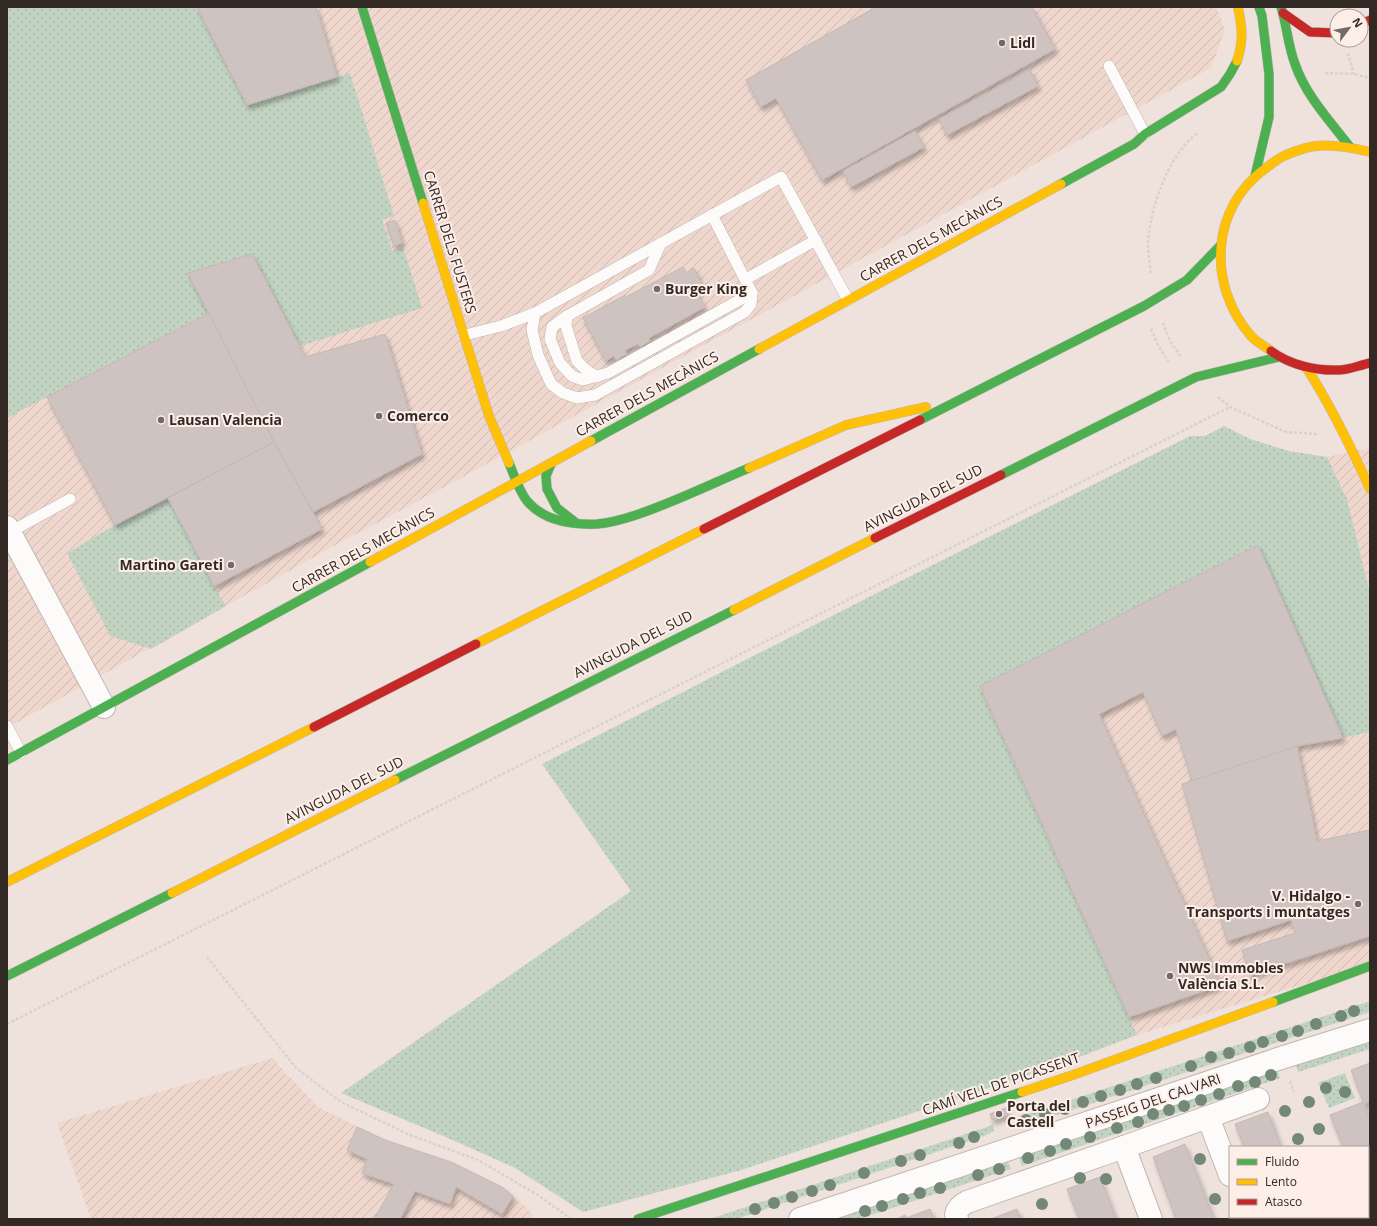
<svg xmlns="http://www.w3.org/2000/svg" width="1377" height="1226" font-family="'Open Sans',sans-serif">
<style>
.industrial{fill:url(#industrial-furrows)}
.grass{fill:url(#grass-dots)}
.building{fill:#cec3c0;stroke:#c2b8b4;filter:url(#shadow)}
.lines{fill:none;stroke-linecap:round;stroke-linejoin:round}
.lane-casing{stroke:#c0b6b1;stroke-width:12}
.street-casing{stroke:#c0b6b1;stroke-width:24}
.fast-casing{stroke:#c0b6b1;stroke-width:10}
.slow-casing{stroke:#c0b6b1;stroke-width:10}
.jam-casing{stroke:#c0b6b1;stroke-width:10}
.path{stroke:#d6d2d0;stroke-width:2.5;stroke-dasharray:3 2;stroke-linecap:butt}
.lane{stroke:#fdfbfa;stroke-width:11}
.street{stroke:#fdfbfa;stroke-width:22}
.fast{stroke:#4caf50;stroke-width:9}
.slow{stroke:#ffc107;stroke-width:9}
.jam{stroke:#c62828;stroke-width:9}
.tree{fill:#748877}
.poi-dot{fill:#746a65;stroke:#fdeee8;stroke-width:1.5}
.labels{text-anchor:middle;stroke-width:4;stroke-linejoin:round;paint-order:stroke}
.poi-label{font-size:14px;font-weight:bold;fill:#322925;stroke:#fdeee8;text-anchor:start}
.street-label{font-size:14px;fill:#322925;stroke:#fdeee8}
</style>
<defs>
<pattern id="industrial-furrows" width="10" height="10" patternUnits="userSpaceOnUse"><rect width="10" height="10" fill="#efd7ce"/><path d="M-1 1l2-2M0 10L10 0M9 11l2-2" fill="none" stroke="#cdb9b1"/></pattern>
<pattern id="grass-dots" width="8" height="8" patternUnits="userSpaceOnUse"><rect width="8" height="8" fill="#c3d3c2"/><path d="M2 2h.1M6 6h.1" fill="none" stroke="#a8b5a7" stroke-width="1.8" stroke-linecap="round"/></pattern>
<filter id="shadow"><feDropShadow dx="2.5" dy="4.5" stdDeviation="2" flood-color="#0004"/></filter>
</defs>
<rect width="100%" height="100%" fill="#efe2dc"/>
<g class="industrial">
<polygon points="7,7 1216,7 1225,30 1211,68 448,485 332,547 7,728"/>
<polygon points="1370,448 1370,593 1347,499 1327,457"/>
<polygon points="1258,545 1343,738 1370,732 1370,964 1137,1035 980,686"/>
<polygon points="273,1058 282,1069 318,1107 385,1140 502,1187 525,1206 533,1215 532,1219 91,1219 57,1123"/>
</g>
<g class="grass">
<polygon points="7,7 197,7 247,105 350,73 394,216 382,220 392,251 403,247 422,308 300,346 252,255 188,273 209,313 7,418"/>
<polygon points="1224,426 1250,439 1289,451 1327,457 1347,499 1370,593 1370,732 1343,738 1258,545 980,687 1137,1035 1061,1064 738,1171 583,1212 515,1168 448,1138 341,1093 631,891 542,764 869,597 1190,436 1205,436"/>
<polygon points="168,498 214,586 226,606 151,649 110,636 67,553 115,525"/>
<polygon points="1370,1001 1370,1012 1026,1125 1021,1126 1018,1124 1016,1118"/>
<polygon points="1370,1038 1370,1049 1298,1072 1295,1062"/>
<polygon points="1277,1068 1280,1078 1022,1166 1018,1155"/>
<polygon points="1345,1073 1355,1098 1329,1108 1318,1083"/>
<polygon points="993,1124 994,1131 984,1136 736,1219 710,1219 990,1126"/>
<polygon points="1007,1159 1011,1169 859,1219 822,1219"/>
</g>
<g class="building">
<polygon points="197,7 316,7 337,77 247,105"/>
<polygon points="876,7 1032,7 1055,49 822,180 776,98 761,107 746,80"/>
<polygon points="1030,70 1038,86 947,135 939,119"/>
<polygon points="915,131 924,147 851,187 843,171"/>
<polygon points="395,220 402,243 394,246 386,223"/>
<polygon points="252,254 305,357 385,334 422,454 313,512 274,442 188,273"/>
<polygon points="683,267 686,273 694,268 703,286 695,290 705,307 649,338 650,341 640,347 638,344 625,350 627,354 616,360 614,356 606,361 583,318 625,295 626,297"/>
<polygon points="209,313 274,442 115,525 47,397"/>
<polygon points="274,442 322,529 214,586 168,498"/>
<polygon points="1258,545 1343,738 1297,746 1192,781 1176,729 1162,736 1143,692 1099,714 1221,985 1129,1017 980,686"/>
<polygon points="1297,746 1317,841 1370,830 1370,936 1250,975 1242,950 1295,933 1291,920 1227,941 1182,784"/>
<polygon points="1370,1063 1370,1101 1364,1104 1370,1120 1370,1217 1368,1212 1368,1147 1343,1147 1330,1115 1363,1102 1351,1070"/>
<polygon points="1006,1108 1008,1115 992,1120 990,1114"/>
<polygon points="1268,1112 1281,1147 1244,1147 1235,1124"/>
<polygon points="357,1127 385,1140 451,1162 502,1187 513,1196 502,1214 456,1187 450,1204 415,1191 400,1219 374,1219 394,1184 362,1173 367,1159 347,1150"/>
<polygon points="1185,1144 1214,1219 1176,1219 1164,1187 1153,1157"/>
<polygon points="1100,1177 1116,1219 1079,1219 1067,1189"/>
<polygon points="930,1209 934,1219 897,1219 905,1215 906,1218"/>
<polygon points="1017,1209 1021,1219 991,1219"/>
<polygon points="1271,1217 1308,1217 1309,1219 1272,1219"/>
</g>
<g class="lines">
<g class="lane-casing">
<g id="lane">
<polyline points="1109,66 1145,134"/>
<polyline points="661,243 649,270 567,316 552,327 550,339 560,363 572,376 583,380 608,373 752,293"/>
<polyline points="746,279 816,240"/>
<polyline points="535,313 532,330 538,355 551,384 563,393 577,398 595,395 745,312 751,304 752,293 712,215"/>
<polyline points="567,316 566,326 577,361 586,370 597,377"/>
<polyline points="465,335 501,326 535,313 781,177 848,300"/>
<polyline points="10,532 70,499"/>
<polyline points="7,726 21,753"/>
</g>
</g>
<g class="street-casing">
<g id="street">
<polyline points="7,527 104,707"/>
<polyline points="1208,1117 1230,1175"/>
<polyline points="1124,1147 1151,1219"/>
<polyline points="1246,1217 1247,1219"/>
<polyline points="800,1219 1281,1058 1370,1030"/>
<path d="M 957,1219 C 954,1211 961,1205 967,1202 L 1124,1147 L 1258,1099"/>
</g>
</g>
<g class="fast-casing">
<g id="fast">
<polyline points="362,7 423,203"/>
<path d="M 1281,7 C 1287,26 1288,46 1295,64 C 1306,96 1330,121 1350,147"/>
<polyline points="1255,176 1269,117 1269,74 1262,16 1259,7"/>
<polyline points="1061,184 1134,144 1145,134 1221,87 1230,74 1237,61"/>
<polyline points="920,420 1144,306 1187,280 1220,246"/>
<polyline points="591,441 759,349"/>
<path d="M 509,463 C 514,475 519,491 527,501 C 544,521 573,525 597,524 C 610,523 624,519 636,515 C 675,502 711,484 749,468"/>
<polyline points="551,464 546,476 547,489 557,508 575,522"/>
<polyline points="1001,475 1196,377 1279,357"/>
<polyline points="7,760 370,562"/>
<polyline points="395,780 734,610"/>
<polyline points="7,976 172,893"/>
<polyline points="1273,1002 1370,966"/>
<polyline points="638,1219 1022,1092"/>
</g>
</g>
<g class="slow-casing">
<g id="slow">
<path d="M 1237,61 C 1244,40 1242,27 1238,7"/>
<polyline points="423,203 489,416 509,463"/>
<polyline points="759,349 1061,184"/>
<path d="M 1271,351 C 1265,346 1256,342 1251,336 C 1207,285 1210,208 1266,168 C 1272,164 1278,158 1284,156 C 1292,152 1307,147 1316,146 C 1332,144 1354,148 1370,152"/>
<path d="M 1306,367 C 1331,406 1351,447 1370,489"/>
<polyline points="749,468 846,425 926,407"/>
<polyline points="370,562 591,441"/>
<polyline points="734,610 875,538"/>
<polyline points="476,644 704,529"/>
<polyline points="7,882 314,727"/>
<polyline points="172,893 395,780"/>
<polyline points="1022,1092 1073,1075 1273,1002"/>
</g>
</g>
<g class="jam-casing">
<g id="jam">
<polyline points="1283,13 1310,32 1337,33"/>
<polyline points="1361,24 1370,20"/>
<path d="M 1271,351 C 1290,365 1316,371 1339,370 C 1349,370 1360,365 1370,363"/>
<polyline points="704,529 920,420"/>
<polyline points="875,538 1001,475"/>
<polyline points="314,727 476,644"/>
</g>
</g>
<g class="path">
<polyline points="1348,53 1354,74"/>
<polyline points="1325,73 1354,74 1370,78"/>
<path d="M 1151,273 C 1150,264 1148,254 1148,245 C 1150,211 1162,175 1183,147 C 1187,142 1193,137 1198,132"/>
<polyline points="1163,323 1170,341 1181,357"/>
<polyline points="1151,329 1159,347 1170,364"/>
<polyline points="1218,397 1230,407 1286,432 1318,434"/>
<polyline points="207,957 296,1068 341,1102 410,1135 478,1160 538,1195 571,1219"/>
<polyline points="7,1024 1230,407"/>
<polyline points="1290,1081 1294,1092"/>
</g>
<use href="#lane" class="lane"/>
<use href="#street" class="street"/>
<use href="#fast" class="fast"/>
<use href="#slow" class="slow"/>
<use href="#jam" class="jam"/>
</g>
<g class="tree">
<circle cx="1354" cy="1011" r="6"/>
<circle cx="1341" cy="1016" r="6"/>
<circle cx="1316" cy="1024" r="6"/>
<circle cx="1298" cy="1031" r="6"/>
<circle cx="1282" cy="1036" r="6"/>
<circle cx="1263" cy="1042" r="6"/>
<circle cx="1250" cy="1047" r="6"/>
<circle cx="1229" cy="1053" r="6"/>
<circle cx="1211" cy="1057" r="6"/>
<circle cx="1191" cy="1066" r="6"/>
<circle cx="1271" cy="1075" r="6"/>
<circle cx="1156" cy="1078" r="6"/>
<circle cx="1255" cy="1082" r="6"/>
<circle cx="1137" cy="1084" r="6"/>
<circle cx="1238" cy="1086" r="6"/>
<circle cx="1326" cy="1088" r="6"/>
<circle cx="1120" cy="1090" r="6"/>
<circle cx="1345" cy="1092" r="6"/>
<circle cx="1219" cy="1094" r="6"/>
<circle cx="1101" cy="1096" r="6"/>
<circle cx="1201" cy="1100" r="6"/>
<circle cx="1083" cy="1102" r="6"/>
<circle cx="1309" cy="1102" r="6"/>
<circle cx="1184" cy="1106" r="6"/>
<circle cx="1065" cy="1109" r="6"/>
<circle cx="1169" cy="1110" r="6"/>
<circle cx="1285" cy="1111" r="6"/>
<circle cx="1045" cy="1114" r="6"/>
<circle cx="1153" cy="1114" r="6"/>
<circle cx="1026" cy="1120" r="6"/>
<circle cx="1138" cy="1122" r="6"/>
<circle cx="1117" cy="1128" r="6"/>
<circle cx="1319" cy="1129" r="6"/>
<circle cx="974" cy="1137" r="6"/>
<circle cx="1090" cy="1137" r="6"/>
<circle cx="1298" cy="1139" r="6"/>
<circle cx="959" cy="1143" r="6"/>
<circle cx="1066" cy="1144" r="6"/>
<circle cx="1050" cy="1151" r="6"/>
<circle cx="920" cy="1155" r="6"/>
<circle cx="1028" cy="1158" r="6"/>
<circle cx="1200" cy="1159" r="6"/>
<circle cx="901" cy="1161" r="6"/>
<circle cx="999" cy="1169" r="6"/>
<circle cx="864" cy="1173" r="6"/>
<circle cx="978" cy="1175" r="6"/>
<circle cx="1080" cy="1178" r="6"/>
<circle cx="1106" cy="1179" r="6"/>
<circle cx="830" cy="1185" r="6"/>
<circle cx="940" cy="1188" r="6"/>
<circle cx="812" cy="1191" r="6"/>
<circle cx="920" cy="1193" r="6"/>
<circle cx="792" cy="1197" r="6"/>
<circle cx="903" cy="1199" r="6"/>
<circle cx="1215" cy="1199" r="6"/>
<circle cx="774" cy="1203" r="6"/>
<circle cx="1042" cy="1204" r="6"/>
<circle cx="882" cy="1206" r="6"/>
<circle cx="755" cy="1209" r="6"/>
<circle cx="865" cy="1211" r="6"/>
</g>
<g class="poi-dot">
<circle cx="1002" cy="43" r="4"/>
<circle cx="657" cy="289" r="4"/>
<circle cx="379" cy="416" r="4"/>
<circle cx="161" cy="420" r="4"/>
<circle cx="231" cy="565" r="4"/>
<circle cx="1358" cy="904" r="4"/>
<circle cx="1170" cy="976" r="4"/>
<circle cx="999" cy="1114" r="4"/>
</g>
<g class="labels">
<g class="poi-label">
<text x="1010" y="48">Lidl</text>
<text x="665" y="294">Burger King</text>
<text x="387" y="421">Comerco</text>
<text x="169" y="425">Lausan Valencia</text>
<text x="223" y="570" text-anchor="end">Martino Gareti</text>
<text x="1350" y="901" text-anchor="end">V. Hidalgo -<tspan x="1350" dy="16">Transports i muntatges</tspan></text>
<text x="1178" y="973">NWS Immobles<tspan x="1178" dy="16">València S.L.</tspan></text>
<text x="1007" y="1111">Porta del<tspan x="1007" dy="16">Castell</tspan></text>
</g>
<g class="street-label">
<text transform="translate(931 239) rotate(-29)" y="5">CARRER DELS MECÀNICS</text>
<text transform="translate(450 242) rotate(73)" y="5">CARRER DELS FUSTERS</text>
<text transform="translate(647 394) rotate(-29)" y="5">CARRER DELS MECÀNICS</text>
<text transform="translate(923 498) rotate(-27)" y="5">AVINGUDA DEL SUD</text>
<text transform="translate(363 550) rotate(-29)" y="5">CARRER DELS MECÀNICS</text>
<text transform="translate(633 644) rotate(-27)" y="5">AVINGUDA DEL SUD</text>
<text transform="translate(344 790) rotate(-27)" y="5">AVINGUDA DEL SUD</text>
<text transform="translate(1001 1084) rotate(-19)" y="5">CAMÍ VELL DE PICASSENT</text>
<text transform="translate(1153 1101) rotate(-19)" y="5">PASSEIG DEL CALVARI</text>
</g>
</g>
<rect width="1377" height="1226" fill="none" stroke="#322925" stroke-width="16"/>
<rect x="1229" y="1146" width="140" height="72" fill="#fdeee8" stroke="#ac9f9a"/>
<rect x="1237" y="1159" width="20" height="6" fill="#4caf50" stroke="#ac9f9a"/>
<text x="1265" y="1166" font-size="12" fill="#322925">Fluido</text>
<rect x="1237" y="1179" width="20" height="6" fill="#ffc107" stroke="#ac9f9a"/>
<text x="1265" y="1186" font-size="12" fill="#322925">Lento</text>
<rect x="1237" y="1199" width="20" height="6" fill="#c62828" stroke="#ac9f9a"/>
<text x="1265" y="1206" font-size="12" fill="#322925">Atasco</text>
<g transform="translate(1349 28) rotate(58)"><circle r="19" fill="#fdeee8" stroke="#ac9f9a"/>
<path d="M0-3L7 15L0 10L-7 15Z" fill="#746a65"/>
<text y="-6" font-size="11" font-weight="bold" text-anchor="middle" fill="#322925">N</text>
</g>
</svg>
